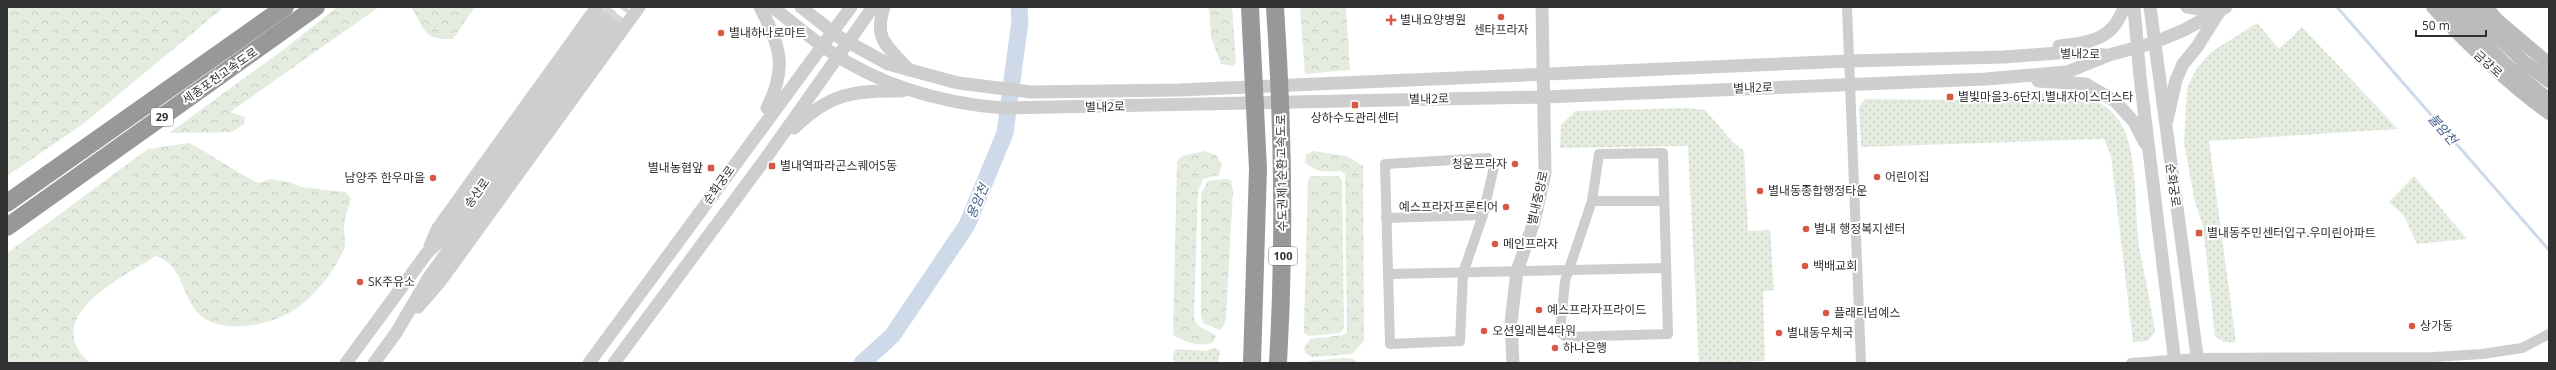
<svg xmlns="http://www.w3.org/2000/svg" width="2556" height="370" font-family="'Open Sans','Noto Sans KR',sans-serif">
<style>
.green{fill:url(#green-dots)}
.forest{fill:url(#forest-crowns)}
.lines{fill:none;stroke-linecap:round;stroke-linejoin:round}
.stream{stroke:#ced9ea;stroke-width:3}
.river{stroke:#ced9ea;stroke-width:17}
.tertiary-tunnel{stroke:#d6d6d6;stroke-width:13;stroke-dasharray:13 6;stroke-linecap:butt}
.minor{stroke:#cecece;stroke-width:10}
.tertiary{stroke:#cecece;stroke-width:13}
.secondary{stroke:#bbb;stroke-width:14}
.motorway{stroke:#989898;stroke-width:18}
.poi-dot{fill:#d75944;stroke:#fff;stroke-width:1.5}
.labels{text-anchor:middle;stroke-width:4;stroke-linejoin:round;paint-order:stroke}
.shield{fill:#fff;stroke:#6f6f6f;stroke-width:1}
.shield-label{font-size:11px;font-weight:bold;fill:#313131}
.poi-label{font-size:12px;fill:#313131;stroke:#fff;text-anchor:start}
.street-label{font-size:12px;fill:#313131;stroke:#fff}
.water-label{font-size:13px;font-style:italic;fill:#45618d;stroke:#fff}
</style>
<defs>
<pattern id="green-dots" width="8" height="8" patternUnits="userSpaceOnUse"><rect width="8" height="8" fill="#e4ece0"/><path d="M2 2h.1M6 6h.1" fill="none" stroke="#c4cbc1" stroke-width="1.8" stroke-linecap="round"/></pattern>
<pattern id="forest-crowns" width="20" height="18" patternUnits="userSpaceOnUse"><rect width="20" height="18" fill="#e4ece0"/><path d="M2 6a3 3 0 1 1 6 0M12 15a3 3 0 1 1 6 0" fill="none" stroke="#c4cbc1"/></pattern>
</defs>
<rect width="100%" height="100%" fill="#fff"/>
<g class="green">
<polygon points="2257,23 2279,49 2302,27 2398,129 2209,141 2236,342 2224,342 2215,336 2203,226 2195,202 2184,143 2187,88 2197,68 2211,52"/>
<path d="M 2060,93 C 2083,95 2107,101 2120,122 C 2140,153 2133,214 2140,251 C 2145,278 2151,305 2155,332 L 2148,341 L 2133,342 L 2111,156 L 2104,139 L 1861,147 L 1859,107 L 1865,99 L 1979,100 L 1995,94 Z"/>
<polygon points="1686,108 1705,110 1732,141 1744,151 1748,231 1770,230 1774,290 1763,291 1765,361 1699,363 1688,146 1560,148 1561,125 1575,111"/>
<polygon points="2414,176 2467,239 2417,244 2404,216 2389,202"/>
<polygon points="1215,347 1220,351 1218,363 1174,363 1173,355 1175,349 1206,351"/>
<polygon points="1345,358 1353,359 1357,363 1307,363 1309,361"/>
</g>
<g class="forest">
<polygon points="7,7 224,7 83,124 7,176"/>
<polygon points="337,7 379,7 230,112 245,117 244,124 232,132 169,133 287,47"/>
<path d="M 411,7 L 475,7 L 453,39 C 422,40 426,30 411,7 Z"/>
<polygon points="1209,7 1232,7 1236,61 1233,66 1221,64 1211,37"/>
<polygon points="1300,7 1346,7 1350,70 1305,74"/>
<path d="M 189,143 C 213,155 234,172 259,183 L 270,179 L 290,182 L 301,187 L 345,192 L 351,198 C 349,207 345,216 344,225 C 343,232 347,242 344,249 C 334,271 317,294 297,308 C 274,325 223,336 200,315 C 181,297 183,264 156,256 C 123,277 38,317 90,363 L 7,363 L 7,253 L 148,149 Z"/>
<path d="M 1205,151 L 1216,155 L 1222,164 L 1219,175 L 1203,179 L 1198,192 L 1194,318 C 1199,331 1207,328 1216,336 L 1212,343 C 1199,347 1183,342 1173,334 L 1177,162 L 1182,156 Z"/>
<path d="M 1313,151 L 1347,156 L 1363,166 L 1364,341 L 1352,354 L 1312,357 L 1306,354 L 1304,348 L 1310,339 L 1344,335 L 1347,331 L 1345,174 L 1340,171 C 1325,172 1317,173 1305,162 L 1306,155 Z"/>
<polygon points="1311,176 1338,176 1342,180 1344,327 1340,333 1309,336 1304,333 1304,326 1308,180"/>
<polygon points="1225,179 1231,180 1233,191 1226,318 1224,325 1220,330 1203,323 1201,316 1201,194 1208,181"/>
</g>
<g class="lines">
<polyline class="stream" points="2337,7 2549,250"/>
<polyline class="river" points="862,363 892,336 967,225 1005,133 1020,21 1019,7"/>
<g class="tertiary-tunnel">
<polyline points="604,19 613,7"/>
<polyline points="612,26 626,7"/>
</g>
<g class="minor">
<polyline points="1847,7 1861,363"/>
<polygon points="1663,153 1668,334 1566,337 1560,332 1565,281 1592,201 1599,154"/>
<polygon points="1488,158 1494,167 1483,215 1463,273 1460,341 1390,344 1385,164"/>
<polyline points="1592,201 1664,201"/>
<polyline points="1386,218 1483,215"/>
<polyline points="1388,274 1666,268"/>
<polyline points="2131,363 2197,358 2434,357 2482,354 2522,348 2549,334"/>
</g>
<g class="tertiary">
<path d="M 760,7 C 780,46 788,67 767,108"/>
<path d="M 772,7 C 791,21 809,37 828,50 C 879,85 941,103 1003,108 L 1544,97 L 1986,79 L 2067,72 L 2109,55 L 2153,43 L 2184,30 L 2226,7"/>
<polyline points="801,7 839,37 888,64 958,83 1031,92 1179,90 1849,61 2004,57 2071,52 2105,55"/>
<path d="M 884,7 C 873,41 888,46 909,70"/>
<polyline points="2134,7 2140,77 2175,363"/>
<polyline points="2150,7 2198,363"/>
<path d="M 2059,46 C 2091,42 2113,40 2124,7"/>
<polyline points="2038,81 2086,84 2115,101 2134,122 2145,143"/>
<polyline points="2167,120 2176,80 2183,64 2197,47 2219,12 2187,7"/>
<path d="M 794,128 C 830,93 854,90 902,91"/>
<polyline points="430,246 438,228 597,7"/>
<polyline points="418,307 439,283 639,7"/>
<polyline points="346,363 427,253 446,235 604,19"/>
<polyline points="374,363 396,333 429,277 612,26"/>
<polyline points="589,363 851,7"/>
<polyline points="614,363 766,158 873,7"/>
<polyline points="1513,363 1511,323 1517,271 1534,222 1545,173 1542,7"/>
</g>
<g class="secondary">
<path d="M 2433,7 C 2469,46 2506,82 2549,113"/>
<polyline points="2451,7 2506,65 2549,100"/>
<polyline points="2468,7 2524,62 2549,81"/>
<polyline points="2486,7 2497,20 2549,64"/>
</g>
<g class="motorway">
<polyline points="1250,7 1258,169 1252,363"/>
<path d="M 1275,7 C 1283,126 1285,244 1278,363"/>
<polyline points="7,203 285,7"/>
<polyline points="7,227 316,7"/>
</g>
</g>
<g class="poi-dot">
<circle cx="1501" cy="17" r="4"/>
<path d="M1389 14h4v4h4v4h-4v4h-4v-4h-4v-4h4z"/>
<circle cx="721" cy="33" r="4"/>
<rect x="1946" y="93" width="8" height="8" rx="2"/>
<rect x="1351" y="101" width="8" height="8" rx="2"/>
<circle cx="1515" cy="164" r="4"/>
<rect x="768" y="162" width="8" height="8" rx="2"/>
<rect x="707" y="164" width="8" height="8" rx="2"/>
<circle cx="1877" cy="177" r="4"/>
<circle cx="433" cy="178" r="4"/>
<circle cx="1760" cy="191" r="4"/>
<circle cx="1506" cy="207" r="4"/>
<circle cx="1806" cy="229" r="4"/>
<rect x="2195" y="229" width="8" height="8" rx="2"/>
<circle cx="1495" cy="244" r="4"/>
<circle cx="1805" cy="266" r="4"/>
<circle cx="360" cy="282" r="4"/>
<circle cx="1539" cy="310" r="4"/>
<circle cx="1826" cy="313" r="4"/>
<circle cx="2412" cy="326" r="4"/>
<circle cx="1484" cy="331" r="4"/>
<circle cx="1779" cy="333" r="4"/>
<circle cx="1555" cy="348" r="4"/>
</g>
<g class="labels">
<g class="shield">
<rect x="151" y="108" width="22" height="18" rx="3"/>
<rect x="1269" y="247" width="28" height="18" rx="3"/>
</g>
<g class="shield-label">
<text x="162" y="121">29</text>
<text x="1283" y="260">100</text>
</g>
<g class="poi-label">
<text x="1400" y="24">별내요양병원</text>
<text x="1501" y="34" text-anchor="middle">센타프라자</text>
<text x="729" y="37">별내하나로마트</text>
<text x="1958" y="101">별빛마을3-6단지.별내자이스더스타</text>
<text x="1355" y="122" text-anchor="middle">상하수도관리센터</text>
<text x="1507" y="168" text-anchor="end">청운프라자</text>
<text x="780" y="170">별내역파라곤스퀘어S동</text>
<text x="703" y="172" text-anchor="end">별내농협앞</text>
<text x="1885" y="181">어린이집</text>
<text x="425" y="182" text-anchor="end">남양주 한우마을</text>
<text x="1768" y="195">별내동종합행정타운</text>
<text x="1498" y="211" text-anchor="end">예스프라자프론티어</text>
<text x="1814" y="233">별내 행정복지센터</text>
<text x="2207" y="237">별내동주민센터입구.우미린아파트</text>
<text x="1503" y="248">메인프라자</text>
<text x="1813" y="270">백배교회</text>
<text x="368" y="286">SK주유소</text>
<text x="1547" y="314">예스프라자프라이드</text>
<text x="1834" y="317">플래티넘예스</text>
<text x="2420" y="330">상가동</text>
<text x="1492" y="335">오션일레븐4타워</text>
<text x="1787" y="337">별내동우체국</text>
<text x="1563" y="352">하나은행</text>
</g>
<g class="street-label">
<text transform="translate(2080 54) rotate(1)" y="4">별내2로</text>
<text transform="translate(2488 64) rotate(42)" y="4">금강로</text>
<text transform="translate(220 76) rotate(-35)" y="4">세종포천고속도로</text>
<text transform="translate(1753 88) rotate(-2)" y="4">별내2로</text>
<text transform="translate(1429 99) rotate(-1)" y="4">별내2로</text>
<text transform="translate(1105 107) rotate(-1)" y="4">별내2로</text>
<text transform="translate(1282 173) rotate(-91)" y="4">수도권제1순환고속도로</text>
<text transform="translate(719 185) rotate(-54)" y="4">순화궁로</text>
<text transform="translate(2173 185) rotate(82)" y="4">순화궁로</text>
<text transform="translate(477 193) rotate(-54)" y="4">송산로</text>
<text transform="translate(1538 198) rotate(-77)" y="4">별내중앙로</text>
</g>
<g class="water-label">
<text transform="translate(2443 129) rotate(49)" y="5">불암천</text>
<text transform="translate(977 201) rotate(-67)" y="5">용암천</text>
</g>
</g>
<rect width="2556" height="370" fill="none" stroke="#313131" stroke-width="16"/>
<path d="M2416 30v6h70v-6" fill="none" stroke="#313131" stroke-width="2"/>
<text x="2422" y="30" font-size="12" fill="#313131" stroke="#ffffff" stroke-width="3" paint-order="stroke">50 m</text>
</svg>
